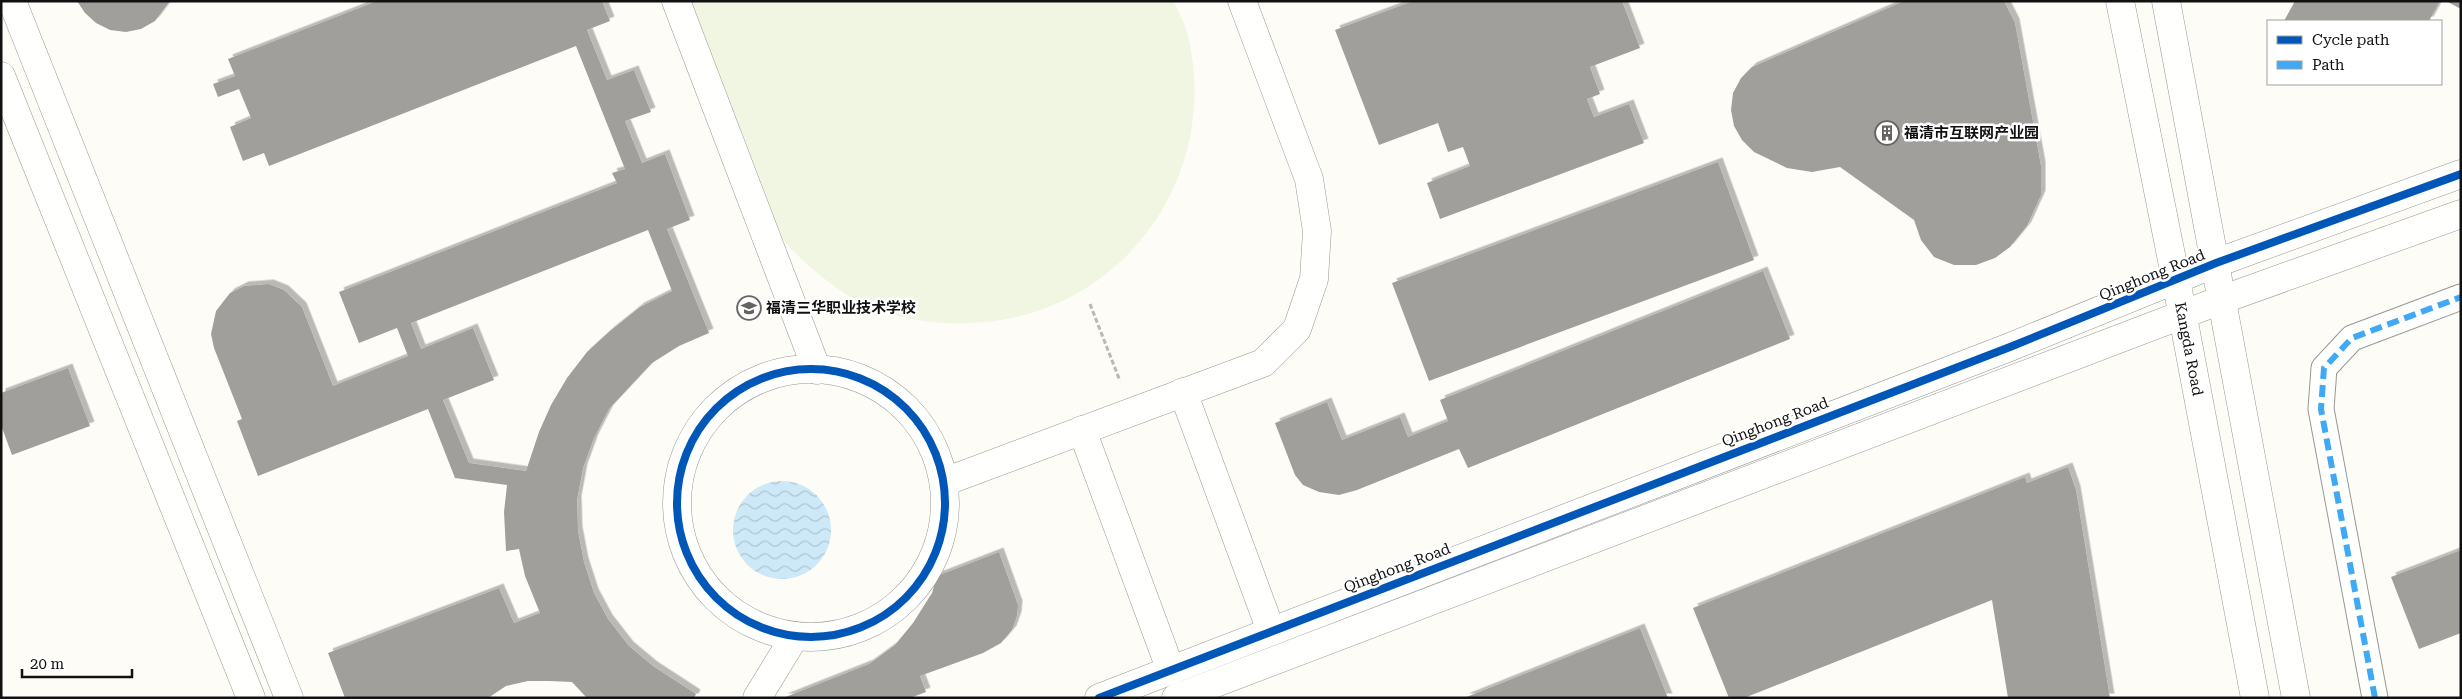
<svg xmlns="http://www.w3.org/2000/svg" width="2462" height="699" font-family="'Roboto Serif','Noto Sans SC',serif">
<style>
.pitch{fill:#f0f6e1}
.water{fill:url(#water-waves)}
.building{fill:#a19f9c;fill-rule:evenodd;filter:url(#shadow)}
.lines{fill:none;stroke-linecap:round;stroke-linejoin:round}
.pedestrian-casing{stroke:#979795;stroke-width:27}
.minor-casing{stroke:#979795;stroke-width:29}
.tertiary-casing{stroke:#979795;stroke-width:29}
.path{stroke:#b9b9b8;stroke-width:3;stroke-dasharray:5 2.5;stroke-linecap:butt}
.pedestrian{stroke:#fffffe;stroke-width:25}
.minor{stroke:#fffffe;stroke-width:28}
.tertiary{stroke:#fffffe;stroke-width:28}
.quiet{stroke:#3fa9f5;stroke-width:6;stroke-dasharray:12 6;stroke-linecap:butt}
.cycleway-casing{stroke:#fff;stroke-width:11}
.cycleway{stroke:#0057b8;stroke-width:8}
.labels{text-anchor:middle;stroke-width:5;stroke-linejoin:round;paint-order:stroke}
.poi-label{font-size:15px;font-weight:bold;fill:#111;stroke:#fff;text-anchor:start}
.street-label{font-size:15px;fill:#111;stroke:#fff}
</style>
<defs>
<pattern id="water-waves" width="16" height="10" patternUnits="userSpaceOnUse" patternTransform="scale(1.25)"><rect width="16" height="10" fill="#cde8f7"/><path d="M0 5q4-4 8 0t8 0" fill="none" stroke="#afc6d3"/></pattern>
<filter id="shadow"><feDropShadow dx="4.5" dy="-4.5" stdDeviation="0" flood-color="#0004"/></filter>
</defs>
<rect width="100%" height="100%" fill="#fdfcf7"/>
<path class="pitch" d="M 676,1 L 1174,1 C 1179,14 1187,27 1189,40 C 1220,184 1116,319 969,323 C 927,325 882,316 846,294 C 813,273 788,248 765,217 Z"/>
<circle class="water" cx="782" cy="530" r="49"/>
<g class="building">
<polygon points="77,1 170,1 155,21 141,29 126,32 110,30 96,23 85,13"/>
<path d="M 377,1 L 602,1 L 610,21 L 587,30 L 607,80 L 634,70 L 651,112 L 625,121 L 642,163 L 665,154 L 690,220 L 667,229 L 709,333 L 679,346 L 652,363 L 609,409 L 594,438 L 583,468 L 577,500 L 578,531 L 584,562 L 594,593 L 608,619 L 629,646 L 653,666 L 696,694 L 694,698 L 587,698 L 572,682 L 549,681 L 528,681 L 506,686 L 488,698 L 345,698 L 328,653 L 499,588 L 514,623 L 540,613 L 525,576 L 519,549 L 506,551 L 504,512 L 507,485 L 455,478 L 428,409 L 258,476 L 237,421 L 242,419 L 214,348 L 211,334 L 216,311 L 230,293 L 244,286 L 269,284 L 284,290 L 302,307 L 333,386 L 408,356 L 397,328 L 359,343 L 339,292 L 617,183 L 612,173 L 625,169 L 576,46 L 269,166 L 264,153 L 243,161 L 230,127 L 251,118 L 239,89 L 218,97 L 213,84 L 235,76 L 228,59 ZM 648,230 L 672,291 L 640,307 L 610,331 L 587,352 L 567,378 L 551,405 L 539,432 L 526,471 L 469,463 L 443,400 L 494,380 L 473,328 L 421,349 L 411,323 Z"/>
<polygon points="1413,1 1622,1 1640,48 1590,67 1600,94 1587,99 1594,117 1629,104 1644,143 1440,219 1427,183 1470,166 1463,147 1448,152 1438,123 1379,145 1335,30"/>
<polygon points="1904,1 2004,1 2015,23 2041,166 2041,195 2027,226 2010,247 1995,258 1976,265 1954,265 1934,257 1921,240 1914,220 1840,167 1812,172 1787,168 1754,152 1742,140 1734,126 1731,110 1733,93 1741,78 1752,67"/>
<polygon points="2295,1 2440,1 2429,21 2284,21"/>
<polygon points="2446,1 2461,1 2461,9"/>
<polygon points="1718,162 1754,260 1429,381 1392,283"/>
<polygon points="1763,271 1790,339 1468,468 1459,449 1357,490 1339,495 1319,492 1303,485 1295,475 1275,423 1327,402 1342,440 1400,417 1408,437 1448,421 1440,400"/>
<polygon points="68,368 90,426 12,455 1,425 1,393"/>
<polygon points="2068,467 2076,490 2110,698 2008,698 1992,600 1744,698 1729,698 1693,608 2025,477 2027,483"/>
<polygon points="2461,550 2461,633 2419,649 2391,577"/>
<polygon points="999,552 1018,605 1017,616 1012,630 1001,643 983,653 920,676 926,692 910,698 783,698 869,664 895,645 913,623 932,593 937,576"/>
<polygon points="1640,628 1668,698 1464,698"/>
</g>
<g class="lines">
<g class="pedestrian-casing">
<polyline id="pedestrian" points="2375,698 2321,409 2324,368 2352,338 2461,297"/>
</g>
<g class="minor-casing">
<g id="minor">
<polyline points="676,1 817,370"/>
<circle cx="811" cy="503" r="134"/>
<polyline points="1183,392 1271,631"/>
<polyline points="1082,430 1171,671"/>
<polyline points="944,482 1263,363 1297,329 1314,279 1317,231 1309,179 1242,1"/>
<polyline points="757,698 795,636"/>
</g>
</g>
<g class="tertiary-casing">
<g id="tertiary">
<polyline points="12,1 289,698"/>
<polyline points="2120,1 2176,280 2255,698"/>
<polyline points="2166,1 2296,698"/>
<polyline points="1,76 251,698"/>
<polyline points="1099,698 2010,347 2216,263 2461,174"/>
<polyline points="1176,698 2221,300 2461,214"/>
</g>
</g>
<polyline class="path" points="1090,304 1120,381"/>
<use href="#pedestrian" class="pedestrian"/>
<use href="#minor" class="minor"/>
<use href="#tertiary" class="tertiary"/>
<polyline class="quiet" points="2375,698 2321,409 2324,368 2352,338 2461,297"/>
<g class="cycleway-casing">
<g id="cycleway">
<circle cx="811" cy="503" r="134"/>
<polyline points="1099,698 2010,347 2216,263 2461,174"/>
</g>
</g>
<use href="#cycleway" class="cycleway"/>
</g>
<defs>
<g id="building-ring" transform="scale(1.25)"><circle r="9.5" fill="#fff" stroke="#646362" stroke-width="1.5"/><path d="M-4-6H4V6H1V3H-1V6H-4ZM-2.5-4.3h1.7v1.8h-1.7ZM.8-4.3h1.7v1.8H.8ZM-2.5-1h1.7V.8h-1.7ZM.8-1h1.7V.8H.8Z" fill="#646362"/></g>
<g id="school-ring" transform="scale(1.25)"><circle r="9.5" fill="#fff" stroke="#646362" stroke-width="1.5"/><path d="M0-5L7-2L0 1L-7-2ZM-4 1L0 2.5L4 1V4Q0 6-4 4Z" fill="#646362"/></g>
</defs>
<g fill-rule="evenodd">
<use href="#building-ring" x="1887" y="133"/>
<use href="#school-ring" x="749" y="308"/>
</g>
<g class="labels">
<g class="poi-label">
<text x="1904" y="138">福清市互联网产业园</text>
<text x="766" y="313">福清三华职业技术学校</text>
</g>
<g class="street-label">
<text transform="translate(2152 275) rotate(-22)" y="5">Qinghong Road</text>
<text transform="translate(2189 349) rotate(79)" y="5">Kangda Road</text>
<text transform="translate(1775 422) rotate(-21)" y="5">Qinghong Road</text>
<text transform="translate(1397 568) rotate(-21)" y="5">Qinghong Road</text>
</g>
</g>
<rect width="2462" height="699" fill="none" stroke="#111111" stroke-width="5"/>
<rect x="2267" y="20" width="175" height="65" fill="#ffffff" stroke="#a0a0a0"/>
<rect x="2277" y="36" width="25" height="8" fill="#0057b8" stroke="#a0a0a0"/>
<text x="2312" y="45" font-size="15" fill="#111111">Cycle path</text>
<rect x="2277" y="61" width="25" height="8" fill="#3fa9f5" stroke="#a0a0a0"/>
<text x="2312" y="70" font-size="15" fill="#111111">Path</text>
<path d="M22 669v8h110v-8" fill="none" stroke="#111111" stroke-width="2.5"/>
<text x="30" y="669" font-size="15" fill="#111111" stroke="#ffffff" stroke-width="4" paint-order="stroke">20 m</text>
</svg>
